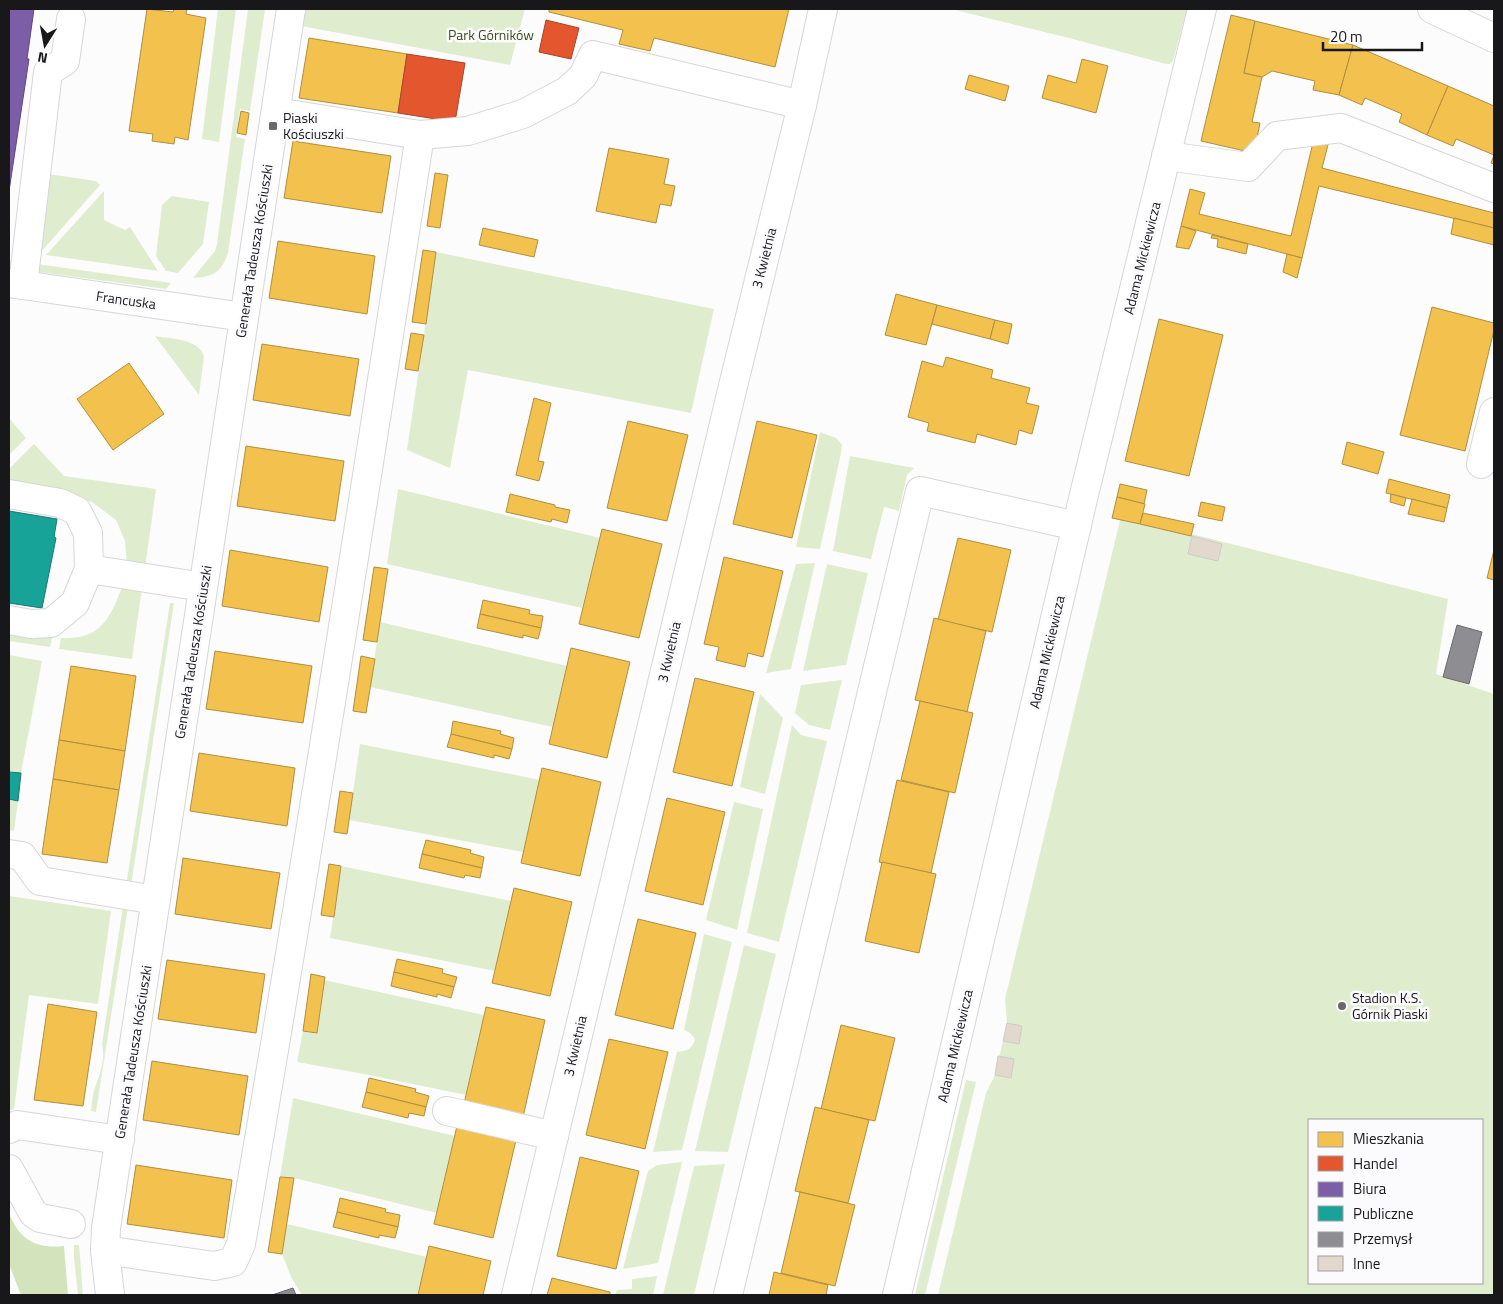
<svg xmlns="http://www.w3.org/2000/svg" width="1503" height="1304" font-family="'Titillium Web',sans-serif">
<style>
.green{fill:#dfedce;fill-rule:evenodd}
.forest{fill:#d3e4bc}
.homes{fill:#f2c14e;stroke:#b18e3f}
.shops{fill:#e4572e;stroke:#a74428}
.offices{fill:#7b5ea7;stroke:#5d497d}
.public{fill:#17a398;stroke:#177972}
.industry{fill:#8d8d92;stroke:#6a6a6e}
.building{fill:#e2d9cc;stroke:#cccccb}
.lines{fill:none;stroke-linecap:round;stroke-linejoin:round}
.minor-casing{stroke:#d6d6d9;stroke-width:30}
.minor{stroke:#fff;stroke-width:28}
.poi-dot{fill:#68686a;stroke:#fbfbfe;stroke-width:2}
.labels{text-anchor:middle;stroke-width:5;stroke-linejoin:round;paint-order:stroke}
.park-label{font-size:14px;fill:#394c19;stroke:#fbfbfe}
.poi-label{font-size:14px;fill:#18181b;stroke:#fbfbfe;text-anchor:start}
.street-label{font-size:14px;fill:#18181b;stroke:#fbfbfe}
</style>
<rect width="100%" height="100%" fill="#fcfcfd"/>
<g class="green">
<polygon points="218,9 236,9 219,142 202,139"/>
<path d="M 248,9 L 265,9 L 250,111 L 240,109 L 236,137 L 245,139 L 228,253 C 221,273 213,277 193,278 L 215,251 L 217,244 Z"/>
<polygon points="299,9 525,9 510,65 296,25"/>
<polygon points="951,9 1187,9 1173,61 1170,64 1166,64 1073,39"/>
<polygon points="48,174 96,181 100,185 40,253"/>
<polygon points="104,191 104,220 125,230 130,227 158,271 46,255"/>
<polygon points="172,196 209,202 203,244 178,273 166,271 156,256 162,205"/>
<polygon points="436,252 714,309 691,413 468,370 450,468 407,450"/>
<polygon points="9,260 171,283 166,289 9,268"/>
<path d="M 155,336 C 170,339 198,338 204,356 L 199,395 Z"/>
<polygon points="9,418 26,438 9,455"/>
<polygon points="820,432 836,438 842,445 841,453 820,549 796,547"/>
<polygon points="34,444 64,476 156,489 145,568 127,565 125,541 116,520 92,502 58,493 9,483 9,469"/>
<polygon points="850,456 914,468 907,475 899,511 884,507 871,559 833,551"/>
<polygon points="398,489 600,538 582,608 387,564"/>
<path d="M 1121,516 L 1448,599 L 1436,674 L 1494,694 L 1494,1295 L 938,1295 L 986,1093 L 995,1075 L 1003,1041 L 1007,1023 L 1005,999 ZM 1309,1120 L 1482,1120 L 1482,1283 L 1309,1283 Z"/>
<polygon points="815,563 791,669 766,673 796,564"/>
<polygon points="827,564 868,573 846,665 803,671"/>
<path d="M 123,585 L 142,588 L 132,659 L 59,649 L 61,638 C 101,640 110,618 123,585 Z"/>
<polygon points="170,603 174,603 131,886 126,886"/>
<polygon points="380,622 567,666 553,727 370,687"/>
<polygon points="9,631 52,638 50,647 9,641"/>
<polygon points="9,655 42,661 21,773 9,772"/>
<polygon points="842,680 830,730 809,725 795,713 801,685"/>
<polygon points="760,694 783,718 765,794 740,787"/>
<polygon points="792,725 801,735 827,741 779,942 747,933"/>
<polygon points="360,744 540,780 523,852 349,820"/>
<polygon points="9,799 18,801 14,831 9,830"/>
<polygon points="734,802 763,809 737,930 706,920"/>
<polygon points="341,866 511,901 495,971 330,938"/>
<polygon points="9,896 111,911 98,1004 29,995 14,1109 9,1111"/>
<path d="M 123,906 L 128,907 L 96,1112 L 91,1111 C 92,1105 92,1097 94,1091 C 99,1076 106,1060 102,1044 Z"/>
<path d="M 704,934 L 732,942 L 682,1150 L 653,1152 L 677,1052 C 686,1051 693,1049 695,1039 L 690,1033 L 684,1030 Z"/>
<polygon points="744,945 776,954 728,1152 695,1151"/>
<polygon points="324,980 484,1015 466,1095 364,1074 297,1062 303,1031"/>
<polygon points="966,1080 976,1082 925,1295 915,1295"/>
<polygon points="293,1098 455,1136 437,1213 294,1178 280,1177"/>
<polygon points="682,1162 658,1263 623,1269 648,1171 657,1165"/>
<polygon points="725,1164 694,1295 663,1295 694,1166"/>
<polygon points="287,1224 427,1257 418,1295 302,1295 291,1277 282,1254"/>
<polygon points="74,1245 79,1245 83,1295 78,1295 74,1259"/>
<polygon points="657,1276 653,1295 615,1295 617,1290 632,1289 632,1279"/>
</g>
<path class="forest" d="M 9,1213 C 19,1239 35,1249 64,1246 L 68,1295 L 21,1295 L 9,1264 Z"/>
<g class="homes">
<polygon points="147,9 173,12 174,9 187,9 186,14 206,18 188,140 175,137 174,144 152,141 153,134 129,131"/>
<polygon points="549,9 789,9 775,67 654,38 650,51 619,44 623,30 549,12"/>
<polygon points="1231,15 1255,21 1244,73 1262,77 1252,122 1260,123 1254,153 1201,141"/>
<polygon points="1255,21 1353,45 1339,95 1313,90 1315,81 1272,71 1262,77 1244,73"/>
<polygon points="309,38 407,54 398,113 299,98"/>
<polygon points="1353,45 1448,86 1427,135 1399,122 1402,114 1365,98 1362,105 1339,95"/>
<polygon points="1082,59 1108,66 1096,113 1042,98 1048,75 1076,83"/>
<polygon points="969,75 1009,86 1005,101 965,89"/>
<polygon points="1448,86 1494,106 1494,164 1491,163 1494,155 1456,139 1453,146 1427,135"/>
<polygon points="241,111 249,113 246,135 237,133"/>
<polygon points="1314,138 1329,141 1322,168 1494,213 1494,228 1319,186 1302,258 1181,226 1190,189 1205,193 1199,214 1291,236"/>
<polygon points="293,141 391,156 382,213 284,198"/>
<polygon points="609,148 669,159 664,184 675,186 671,206 660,204 656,223 596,211"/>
<polygon points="435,173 448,175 440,228 427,226"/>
<polygon points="1454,218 1494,228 1494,245 1451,234"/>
<polygon points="1181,226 1196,231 1189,249 1176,247"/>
<polygon points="483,228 538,240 534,257 479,245"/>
<polygon points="1212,235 1248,244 1246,254 1217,247 1218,239 1211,238"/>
<polygon points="278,241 375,256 367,314 269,298"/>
<polygon points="423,250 436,252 426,324 412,322"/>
<polygon points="1287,254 1302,258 1297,278 1283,272"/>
<polygon points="896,294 937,305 926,345 885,335"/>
<polygon points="937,305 995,320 990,339 932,324"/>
<polygon points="1432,307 1494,323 1494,330 1465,451 1400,435"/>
<polygon points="1159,319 1223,335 1189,476 1125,461"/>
<polygon points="995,320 1012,324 1008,344 990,339"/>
<polygon points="411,333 424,335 418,371 405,369"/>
<polygon points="262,344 359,359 350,416 253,400"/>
<polygon points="946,357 993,370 991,378 1030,388 1026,403 1039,406 1032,434 1019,430 1016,445 977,434 975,443 927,431 929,423 908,417 922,361 943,367"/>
<polygon points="129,363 164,414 113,450 77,399"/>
<polygon points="534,398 551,403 538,461 544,462 539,481 516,475"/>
<polygon points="628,421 688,435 667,521 607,508"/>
<polygon points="757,421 817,435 792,538 733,524"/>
<polygon points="1347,442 1384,452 1378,474 1342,464"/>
<polygon points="246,446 344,461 335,521 237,506"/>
<polygon points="1389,479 1450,495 1447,508 1386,493"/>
<polygon points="1120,484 1147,490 1144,504 1117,497"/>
<polygon points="510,494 555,505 555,507 570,510 567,523 552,519 551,522 506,512"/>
<polygon points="1391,494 1406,498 1404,506 1390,502"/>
<polygon points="1117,497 1145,504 1140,524 1112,518"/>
<polygon points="1412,499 1447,508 1444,522 1408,514"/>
<polygon points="1201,502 1225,507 1222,521 1198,516"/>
<polygon points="1143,513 1194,524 1191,536 1140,524"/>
<polygon points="602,529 662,544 639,638 579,624"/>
<polygon points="958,538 1011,550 992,632 938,620"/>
<polygon points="230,550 328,567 319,622 222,606"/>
<polygon points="1494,550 1494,580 1487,578"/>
<polygon points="724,557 783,571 763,657 748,653 745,667 716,660 719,647 704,644"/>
<polygon points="374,567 388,569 377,642 363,640"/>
<polygon points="483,600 530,610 529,614 543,616 541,628 480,614"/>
<polygon points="480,614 541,628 538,639 523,635 523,638 477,628"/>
<polygon points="934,618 986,631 967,712 915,700"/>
<polygon points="571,648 630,662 607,758 549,744"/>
<polygon points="215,651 312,666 303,723 206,709"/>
<polygon points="361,656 375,659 366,713 353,711"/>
<polygon points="71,666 136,676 125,751 59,740"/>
<polygon points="695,678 754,692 732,786 673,772"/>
<polygon points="920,701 973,713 955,793 901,780"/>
<polygon points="453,721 501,731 500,734 514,738 512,749 451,734"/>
<polygon points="451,734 512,749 509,759 494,755 494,758 447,747"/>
<polygon points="59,740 125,751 119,790 53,779"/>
<polygon points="199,753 295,768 287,826 190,811"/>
<polygon points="542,768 601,782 580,876 521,863"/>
<polygon points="53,779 119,790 107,863 42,854"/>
<polygon points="897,780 949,792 931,873 879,862"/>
<polygon points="340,791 353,793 347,834 334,832"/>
<polygon points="667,798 725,812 703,905 645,891"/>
<polygon points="426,840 471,850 470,853 484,857 482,868 422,854"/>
<polygon points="422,854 482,868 480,878 465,875 464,878 419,868"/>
<polygon points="183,858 280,873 271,929 175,914"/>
<polygon points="882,862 936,874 919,953 865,941"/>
<polygon points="329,864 341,866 334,917 321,915"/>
<polygon points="514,888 572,902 550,996 492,983"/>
<polygon points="638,919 696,933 673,1029 615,1015"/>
<polygon points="397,959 443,969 442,973 457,977 454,987 394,972"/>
<polygon points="167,960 265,974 256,1033 158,1019"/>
<polygon points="394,972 454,987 451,998 437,994 437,997 391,986"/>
<polygon points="311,974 325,977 317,1033 303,1031"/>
<polygon points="48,1004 97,1012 83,1106 34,1100"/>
<polygon points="486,1007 545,1020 523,1117 464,1104"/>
<polygon points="841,1025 895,1038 875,1121 821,1109"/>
<polygon points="609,1039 668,1052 645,1149 586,1135"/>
<polygon points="152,1061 248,1076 239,1135 143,1120"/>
<polygon points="369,1078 416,1089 415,1092 429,1096 426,1107 366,1092"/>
<polygon points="366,1092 426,1107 424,1116 409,1113 408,1118 362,1107"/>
<polygon points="815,1107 869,1120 848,1203 795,1191"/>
<polygon points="457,1126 516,1140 493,1238 434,1224"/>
<polygon points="580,1157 639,1171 616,1269 557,1256"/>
<polygon points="136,1165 232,1180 224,1238 127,1224"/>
<polygon points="280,1177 294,1178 282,1254 268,1252"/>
<polygon points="800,1192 855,1205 835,1286 781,1273"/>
<polygon points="340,1198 386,1209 385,1212 400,1215 398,1227 337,1212"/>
<polygon points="337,1212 398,1227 395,1238 379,1235 379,1238 333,1227"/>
<polygon points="429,1246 491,1261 483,1295 418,1295"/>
<polygon points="774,1272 828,1285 826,1295 769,1295"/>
<polygon points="552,1278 610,1292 610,1295 547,1295"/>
</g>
<g class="shops">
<polygon points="546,20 579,28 571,59 539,52"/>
<polygon points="407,54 465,63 455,122 398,113"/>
</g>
<polygon class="offices" points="9,9 34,9 27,59 29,59 9,191"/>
<g class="public">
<polygon points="9,511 57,519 54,537 56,538 42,608 9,603"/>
<polygon points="9,772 21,773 18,801 9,799"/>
</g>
<g class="industry">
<polygon points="1457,625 1482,632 1469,684 1443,677"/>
<polygon points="293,1288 296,1295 272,1295"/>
</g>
<g class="building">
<polygon points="1192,536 1222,544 1218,561 1188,554"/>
<polygon points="1007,1023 1022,1026 1019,1044 1003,1041"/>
<polygon points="998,1056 1014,1059 1011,1078 995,1075"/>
</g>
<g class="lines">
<g class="minor-casing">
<g id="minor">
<polyline points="1432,9 1494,38"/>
<polyline points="420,135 468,131 523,114 567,91 583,76 593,55 802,105"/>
<polyline points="1166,156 1248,167 1277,136 1341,128 1494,188"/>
<polyline points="9,283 244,317"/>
<polyline points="23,285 48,72 65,61 71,19"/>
<polyline points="1481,464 1494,412"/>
<polyline points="9,494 60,503 77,511 88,533 89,569 75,603 51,623 31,624 9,620"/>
<polyline points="89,569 203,587"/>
<polyline points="9,854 22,856 40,881 156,900"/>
<polyline points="447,1111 554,1136"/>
<polyline points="9,1129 17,1125 120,1140"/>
<polyline points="9,1169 33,1213 40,1218 71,1224"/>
<path d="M 105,1250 L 214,1266 L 233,1262 L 241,1244 C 305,875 363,505 420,135 L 276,112"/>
<polyline points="110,1295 105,1250 106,1228 291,9"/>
<polyline points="516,1295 733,386 802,105 823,9"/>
<polyline points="728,1295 920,491 1077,526"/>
<polyline points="897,1295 1083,499 1202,9"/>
</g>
</g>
<use href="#minor" class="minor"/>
</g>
<g class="poi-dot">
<rect x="268" y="121" width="10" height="10" rx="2.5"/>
<circle cx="1342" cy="1006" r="5"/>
</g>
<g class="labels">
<g class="park-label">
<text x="491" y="40">Park Górników</text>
</g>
<g class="poi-label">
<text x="283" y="123">Piaski<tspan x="283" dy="16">Kościuszki</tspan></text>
<text x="1352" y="1003">Stadion K.S.<tspan x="1352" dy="16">Górnik Piaski</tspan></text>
</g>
<g class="street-label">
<text transform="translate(254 251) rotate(-81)" y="5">Generała Tadeusza Kościuszki</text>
<text transform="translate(764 258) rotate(-76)" y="5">3 Kwietnia</text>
<text transform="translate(1142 258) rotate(-76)" y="5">Adama Mickiewicza</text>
<text transform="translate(126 300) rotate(8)" y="5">Francuska</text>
<text transform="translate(193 652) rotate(-81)" y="5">Generała Tadeusza Kościuszki</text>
<text transform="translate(669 652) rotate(-77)" y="5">3 Kwietnia</text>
<text transform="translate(1047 652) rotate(-77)" y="5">Adama Mickiewicza</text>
<text transform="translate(575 1046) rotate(-77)" y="5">3 Kwietnia</text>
<text transform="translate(955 1046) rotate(-77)" y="5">Adama Mickiewicza</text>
<text transform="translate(133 1052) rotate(-81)" y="5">Generała Tadeusza Kościuszki</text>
</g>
</g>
<rect width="1503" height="1304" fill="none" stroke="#18181b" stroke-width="20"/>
<rect x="1308" y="1119" width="175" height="165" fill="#fbfbfe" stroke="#a0a0a3"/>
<rect x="1318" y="1132" width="25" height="15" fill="#f2c14e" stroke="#a0a0a3"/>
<text x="1353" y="1144" font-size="15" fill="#18181b">Mieszkania</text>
<rect x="1318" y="1156" width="25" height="15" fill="#e4572e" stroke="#a0a0a3"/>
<text x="1353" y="1169" font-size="15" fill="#18181b">Handel</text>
<rect x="1318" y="1182" width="25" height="15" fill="#7b5ea7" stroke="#a0a0a3"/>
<text x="1353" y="1194" font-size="15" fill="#18181b">Biura</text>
<rect x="1318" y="1206" width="25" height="15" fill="#17a398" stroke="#a0a0a3"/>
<text x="1353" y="1219" font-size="15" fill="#18181b">Publiczne</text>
<rect x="1318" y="1232" width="25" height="15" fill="#8d8d92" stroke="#a0a0a3"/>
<text x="1353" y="1244" font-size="15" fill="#18181b">Przemysł</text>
<rect x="1318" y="1256" width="25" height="15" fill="#e2d9cc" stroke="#a0a0a3"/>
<text x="1353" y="1269" font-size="15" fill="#18181b">Inne</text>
<g transform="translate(45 45) rotate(191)" stroke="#fbfbfe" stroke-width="4" paint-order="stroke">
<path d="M0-4L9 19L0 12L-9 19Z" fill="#18181b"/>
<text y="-8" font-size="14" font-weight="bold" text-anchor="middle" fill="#18181b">N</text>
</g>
<path d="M1323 42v8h99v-8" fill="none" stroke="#18181b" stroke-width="2.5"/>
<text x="1330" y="42" font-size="15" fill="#18181b" stroke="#fbfbfe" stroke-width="4" paint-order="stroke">20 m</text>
</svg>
